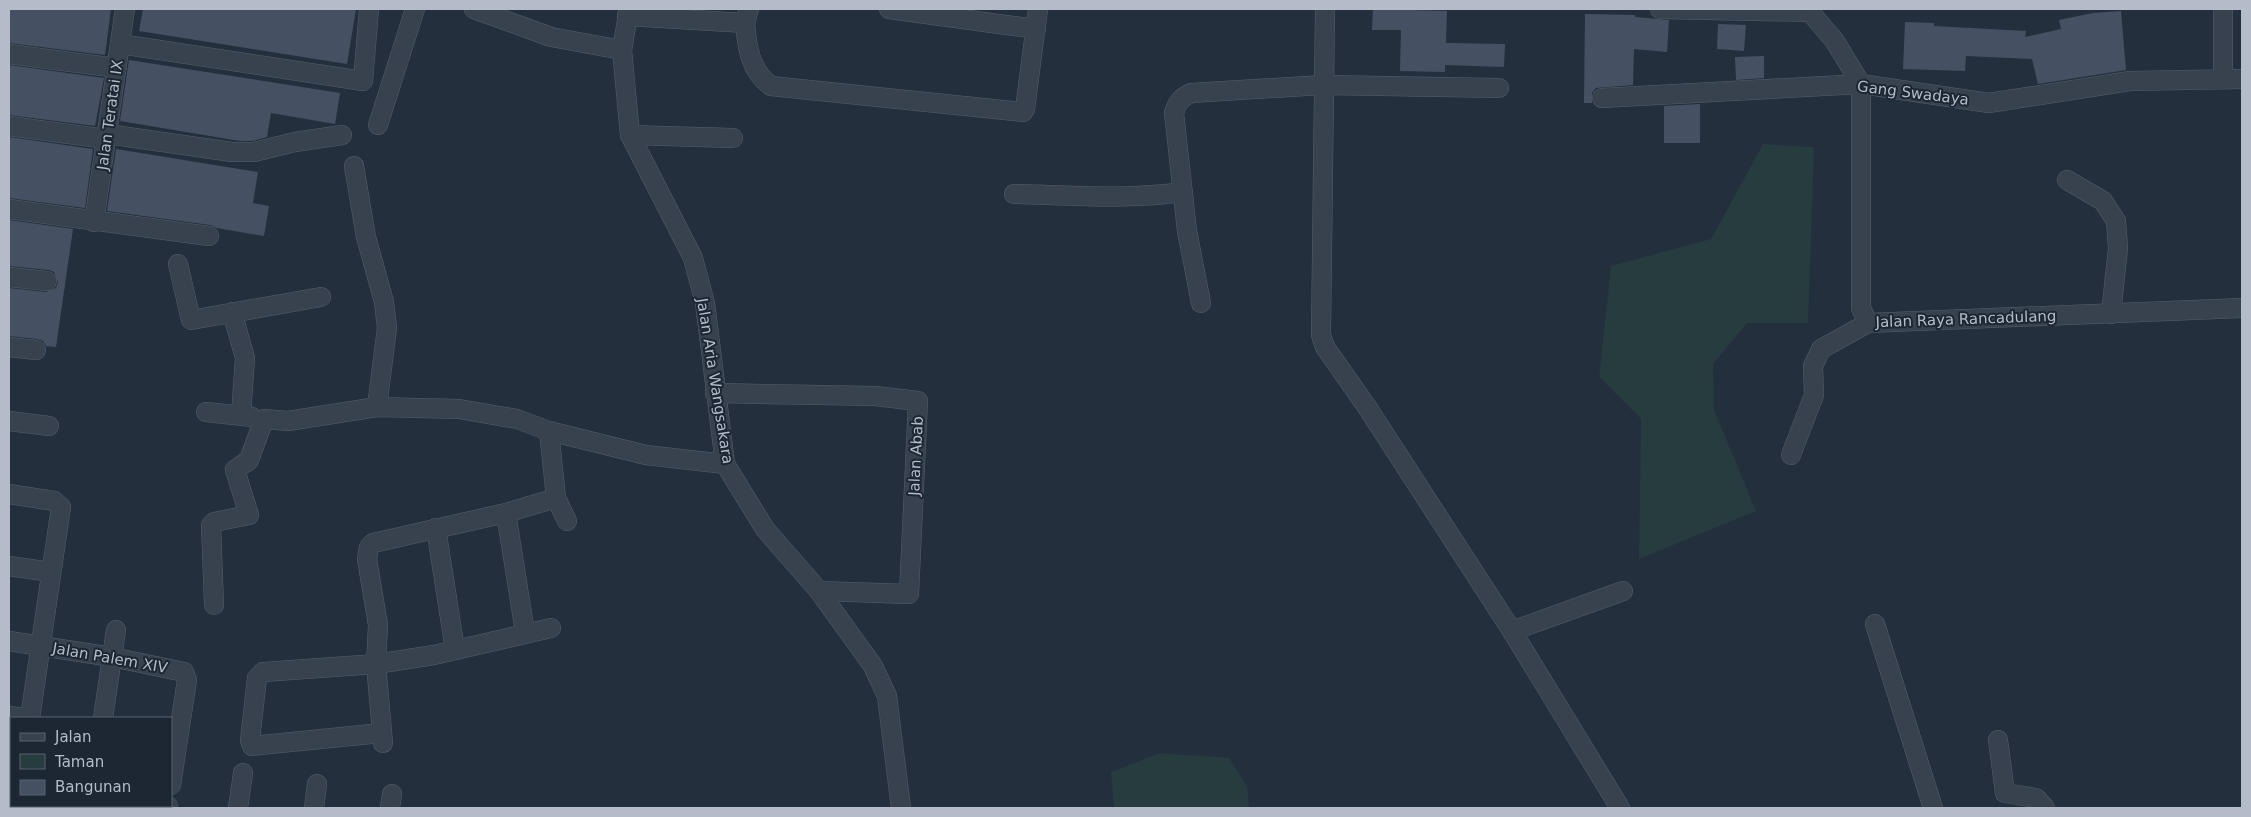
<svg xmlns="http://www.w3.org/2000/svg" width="2251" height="817" font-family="'DejaVu Sans',sans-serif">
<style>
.green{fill:#263c3f}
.building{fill:#455162}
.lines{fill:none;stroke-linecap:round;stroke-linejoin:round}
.minor-casing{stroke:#565f6c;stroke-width:20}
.minor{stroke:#38414e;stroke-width:19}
.labels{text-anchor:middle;stroke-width:4;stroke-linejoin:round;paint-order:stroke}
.street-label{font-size:15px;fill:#b4bcc9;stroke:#1d2633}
</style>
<rect width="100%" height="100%" fill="#242f3e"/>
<g class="green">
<polygon points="1763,144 1814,147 1808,323 1747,323 1713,364 1714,410 1756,511 1639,559 1641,419 1599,377 1611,266 1711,239"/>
<polygon points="1160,753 1229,758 1247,786 1249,808 1114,808 1111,772"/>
</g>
<g class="building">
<polygon points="9,9 111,9 105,55 9,43"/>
<polygon points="143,9 356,9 347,64 139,31"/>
<polygon points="1373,9 1447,11 1446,43 1505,44 1504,67 1445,65 1445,72 1400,71 1401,30 1372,30"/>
<polygon points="2121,11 2126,70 2038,84 2032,59 1966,56 1965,71 1903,69 1905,22 1934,23 1934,26 2026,31 2025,37 2061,29 2059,20 2093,13"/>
<polygon points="1585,14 1635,15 1635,17 1669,20 1667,52 1634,49 1633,85 1596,88 1592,93 1592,103 1584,103"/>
<polygon points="1718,24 1746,25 1744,51 1717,49"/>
<polygon points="1764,56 1764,78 1736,80 1735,57"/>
<polygon points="129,60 340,93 335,124 271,113 267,137 253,141 240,141 120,121"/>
<polygon points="9,65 104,78 95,126 9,115"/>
<polygon points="1700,104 1700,143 1664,143 1664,106"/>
<polygon points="9,137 93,149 85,208 9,198"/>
<polygon points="116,149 258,172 253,203 269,206 264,236 217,228 210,225 107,211"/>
<polygon points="9,220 73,229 56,347 46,346 43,341 37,339 9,336 9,288 46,292 56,288 58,282 54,272 49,270 9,266"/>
</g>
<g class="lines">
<g class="minor-casing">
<g id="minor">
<polyline points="474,9 551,37 622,50"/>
<polyline points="629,9 622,50 630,135 693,258 705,303 725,464 765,529 819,591 873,666 887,696 901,808"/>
<polyline points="889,9 1036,29"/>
<polyline points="1325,9 1321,335 1325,347 1367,407 1512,631 1620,808"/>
<polyline points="1660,9 1810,12 1810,9"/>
<polyline points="1810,12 1834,40 1861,84 1861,308 1868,323 2242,308"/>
<polyline points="627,16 745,23 749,9"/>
<path d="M 745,23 C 747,47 750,71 771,86 L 1023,112 L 1025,109 L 1038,9"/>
<polyline points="120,44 363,81 369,9"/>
<polyline points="9,54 117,68"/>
<polyline points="2223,79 2223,9"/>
<polyline points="1602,98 1861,84 1989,103 2130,81 2242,79"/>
<polyline points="378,125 415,9"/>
<polyline points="9,126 106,139"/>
<polyline points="107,134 232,152 254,152 295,142 342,135"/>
<polyline points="630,135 733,138"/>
<polyline points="354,166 366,237 384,302 387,328 377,407"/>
<polyline points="2067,180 2103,201 2116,221 2118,248 2111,314"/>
<path d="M 1014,194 C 1070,195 1127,200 1183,192"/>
<polyline points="9,209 209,236"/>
<polyline points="94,222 125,9"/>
<polyline points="178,264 191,320 321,297"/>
<polyline points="9,277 47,281"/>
<path d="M 1201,303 L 1187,231 L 1174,113 C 1177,102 1181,98 1191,93 L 1323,85 L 1499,88"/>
<polyline points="232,312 245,358 241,415"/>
<polyline points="9,347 36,350"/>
<polyline points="715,393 875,396 918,401 909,594 819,591"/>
<polyline points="206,412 252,417"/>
<polyline points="9,421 49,426"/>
<polyline points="549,431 556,498 567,521"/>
<polyline points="1791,455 1814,395 1813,366 1821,349 1868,323"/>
<polyline points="9,494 54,501 61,507 30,718"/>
<polyline points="506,513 525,632"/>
<polyline points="436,528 455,650"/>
<polyline points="9,566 51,572"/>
<polyline points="214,605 211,525 214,522 249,515 235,470 249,460 264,419 288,421 377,407 459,409 517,419 549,431 646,455 725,464"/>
<polyline points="1875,624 1933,808"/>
<polyline points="1512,631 1623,591"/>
<polyline points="9,641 112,657 184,672 187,680 171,785"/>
<polyline points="9,716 24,718"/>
<polyline points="103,718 116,630"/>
<polyline points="381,733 252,746 250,740 257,678 263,672 376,664 434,655 551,628"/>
<polyline points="1998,740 2005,793 2036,798 2045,808"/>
<polyline points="383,743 376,664 378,625 367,559 369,547 373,543 506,513 556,498"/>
<polyline points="17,808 17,806"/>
<polyline points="90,808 91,806"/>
<polyline points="168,808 168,806"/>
<polyline points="238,808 243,773"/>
<polyline points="314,808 317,784"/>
<polyline points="390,808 392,794"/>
</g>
</g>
<use href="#minor" class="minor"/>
</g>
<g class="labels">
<g class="street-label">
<text transform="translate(1913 93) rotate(7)" y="5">Gang Swadaya</text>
<text transform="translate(110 115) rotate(-82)" y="5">Jalan Teratai IX</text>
<text transform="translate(1966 319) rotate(-2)" y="5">Jalan Raya Rancadulang</text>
<text transform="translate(715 381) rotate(81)" y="5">Jalan Aria Wangsakara</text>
<text transform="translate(916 456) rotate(-87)" y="5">Jalan Abab</text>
<text transform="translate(110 658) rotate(10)" y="5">Jalan Palem XIV</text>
</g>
</g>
<rect width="2251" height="817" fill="none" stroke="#b4bcc9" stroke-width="20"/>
<rect x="10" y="717" width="162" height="90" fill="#1d2633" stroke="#59626f"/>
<rect x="20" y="733" width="25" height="8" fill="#38414e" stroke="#59626f"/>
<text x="55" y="742" font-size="15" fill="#b4bcc9">Jalan</text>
<rect x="20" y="754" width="25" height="15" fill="#263c3f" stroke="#59626f"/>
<text x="55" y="767" font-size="15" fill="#b4bcc9">Taman</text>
<rect x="20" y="780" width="25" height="15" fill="#455162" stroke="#59626f"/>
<text x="55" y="792" font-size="15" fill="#b4bcc9">Bangunan</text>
</svg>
